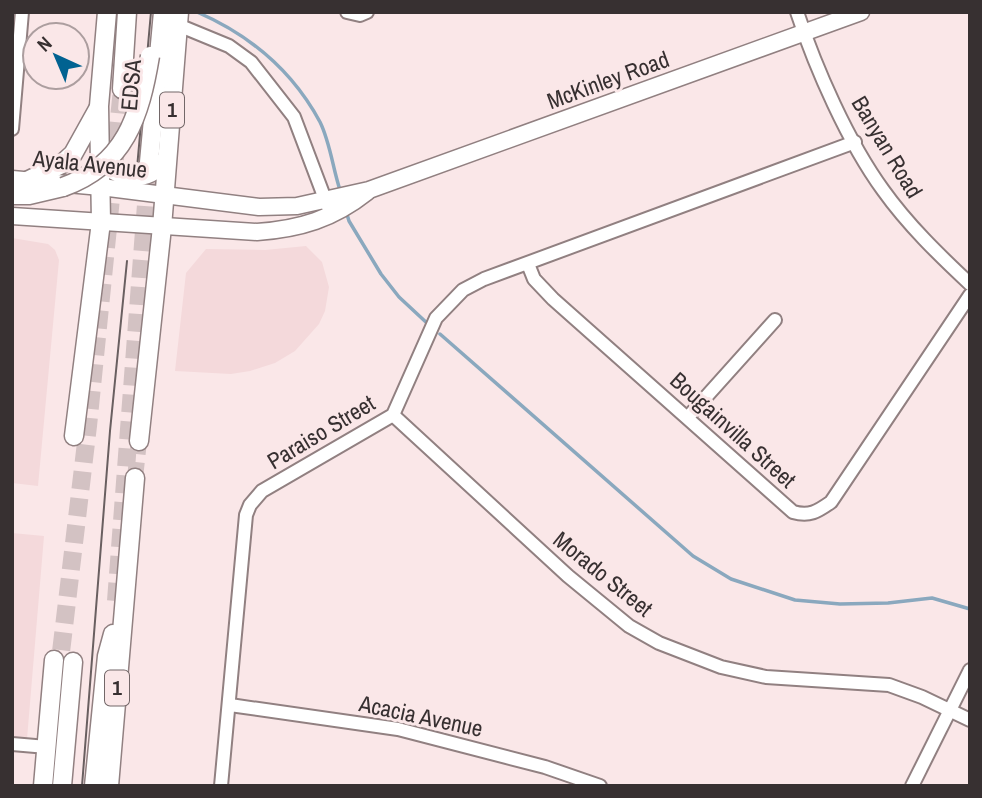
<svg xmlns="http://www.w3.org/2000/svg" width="982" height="798" font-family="'Archivo Narrow',sans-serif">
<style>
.built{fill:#f4d9db}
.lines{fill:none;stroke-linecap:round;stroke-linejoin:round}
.stream{stroke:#8aa8be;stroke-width:3.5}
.major-tunnel{stroke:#d3c2c3;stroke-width:16;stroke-dasharray:16 8;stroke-linecap:butt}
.highway-tunnel{stroke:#d3c2c3;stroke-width:18;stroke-dasharray:18 9;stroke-linecap:butt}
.minor-casing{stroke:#918081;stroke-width:16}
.major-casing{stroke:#918081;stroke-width:19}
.highway-casing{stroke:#918081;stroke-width:21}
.minor{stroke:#fff;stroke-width:12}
.major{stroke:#fff;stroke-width:16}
.highway{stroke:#fff;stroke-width:18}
.tram{stroke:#695f60;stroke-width:2}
.highway-bridge-casing{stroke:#918081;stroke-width:21;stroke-linecap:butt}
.highway-bridge{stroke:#fff;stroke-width:18}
.labels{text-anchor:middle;stroke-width:6;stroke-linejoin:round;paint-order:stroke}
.shield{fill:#fae7e8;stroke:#726768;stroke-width:2}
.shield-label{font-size:21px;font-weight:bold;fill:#373031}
.street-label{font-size:23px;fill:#373031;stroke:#fae7e8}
</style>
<rect width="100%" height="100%" fill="#fae7e8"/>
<g class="built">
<polygon points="12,238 48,244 55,250 59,260 38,486 12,483"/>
<polygon points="306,246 322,262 329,287 325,311 319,324 295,351 275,363 250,371 231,374 175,371 186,273 206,249 265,250"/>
<polygon points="12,533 44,536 27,739 12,738"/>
</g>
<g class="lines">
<g class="stream">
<path d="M 197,12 C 250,35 292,70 320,122 C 330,142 333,169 340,190"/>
<polyline points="346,211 349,221 381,274 399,297 428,324"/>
<polyline points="440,334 693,556 731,579 795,600 840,604 888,603 932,598 970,609"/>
</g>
<polyline class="major-tunnel" points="135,478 139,441"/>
<g class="highway-tunnel">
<polyline points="116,601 148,178"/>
<polyline points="58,677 88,426 122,89"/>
</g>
<g class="minor-casing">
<g id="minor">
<polyline points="347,12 360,15 367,12"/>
<path d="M 797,12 C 816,69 848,142 883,190 C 908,225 939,255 970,284"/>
<polyline points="178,25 229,46 251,62 294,117 328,207"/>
<polyline points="12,129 22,12"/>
<path d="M 528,264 L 534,279 L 553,299 L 793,512 C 810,517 818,511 831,502 L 970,295"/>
<polyline points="393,415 568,576 629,626 659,643 721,667 766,677 889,685 922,697 970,720"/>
<polyline points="688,417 775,320"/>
<polyline points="230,705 398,729 545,767 600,786"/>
<polyline points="12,744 47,747"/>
<polyline points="221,786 246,515 250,505 262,491 393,415 436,318 463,290 484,279 855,142"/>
<polyline points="912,786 970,670"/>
</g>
</g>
<g class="major-casing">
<g id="major">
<polyline points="12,179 101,187 259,207 297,206 369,190 861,12"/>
<path d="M 12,216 L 257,232 C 300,229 333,219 367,192"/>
</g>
</g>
<g class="highway-casing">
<g id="highway">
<polyline points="122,89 127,12"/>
<path d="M 101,157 C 116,181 146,183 165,161"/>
<polyline points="149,162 163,12"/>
<polyline points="29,180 62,164 73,154 98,109"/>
<polyline points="12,195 29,195 63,187"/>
<polyline points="74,436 101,222 99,106 107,12"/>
<polyline points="139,441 162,227 179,12"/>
<polyline points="43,786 54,660"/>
<polyline points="62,786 73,662"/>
<polyline points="94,786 107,656 113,634"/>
<polyline points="109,786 135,478"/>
</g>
</g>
<use href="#minor" class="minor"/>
<use href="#major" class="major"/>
<use href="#highway" class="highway"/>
<g class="tram">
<polyline points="137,168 151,12"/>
<polyline points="82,786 110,431 127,261"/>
</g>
<g class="highway-bridge-casing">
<path id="highway-bridge" d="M 63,187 C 125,165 140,116 150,56"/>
</g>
<use href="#highway-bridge" class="highway-bridge"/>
</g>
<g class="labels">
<g class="shield">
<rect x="160" y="92.5" width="24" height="35" rx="5"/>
<rect x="105" y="670.5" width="24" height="35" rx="5"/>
</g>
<g class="shield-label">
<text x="172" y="117">1</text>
<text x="117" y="695">1</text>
</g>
<g class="street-label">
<text transform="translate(608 80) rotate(-20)" y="8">McKinley Road</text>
<text transform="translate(131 85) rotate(-85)" y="8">EDSA</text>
<text transform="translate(887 147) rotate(59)" y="8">Banyan Road</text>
<text transform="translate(90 164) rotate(6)" y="8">Ayala Avenue</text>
<text transform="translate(733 430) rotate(42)" y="8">Bougainvilla Street</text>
<text transform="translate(321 432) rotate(-31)" y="8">Paraiso Street</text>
<text transform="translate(603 574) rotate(39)" y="8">Morado Street</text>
<text transform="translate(421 716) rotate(12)" y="8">Acacia Avenue</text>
</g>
</g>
<rect width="982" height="798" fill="none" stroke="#373031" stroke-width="28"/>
<g transform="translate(56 56) rotate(316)"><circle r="33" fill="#fae7e8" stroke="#ac9e9f" stroke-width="2"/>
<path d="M0-5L12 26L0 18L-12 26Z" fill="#016291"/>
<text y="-10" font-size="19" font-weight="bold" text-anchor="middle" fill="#373031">N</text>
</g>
</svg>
